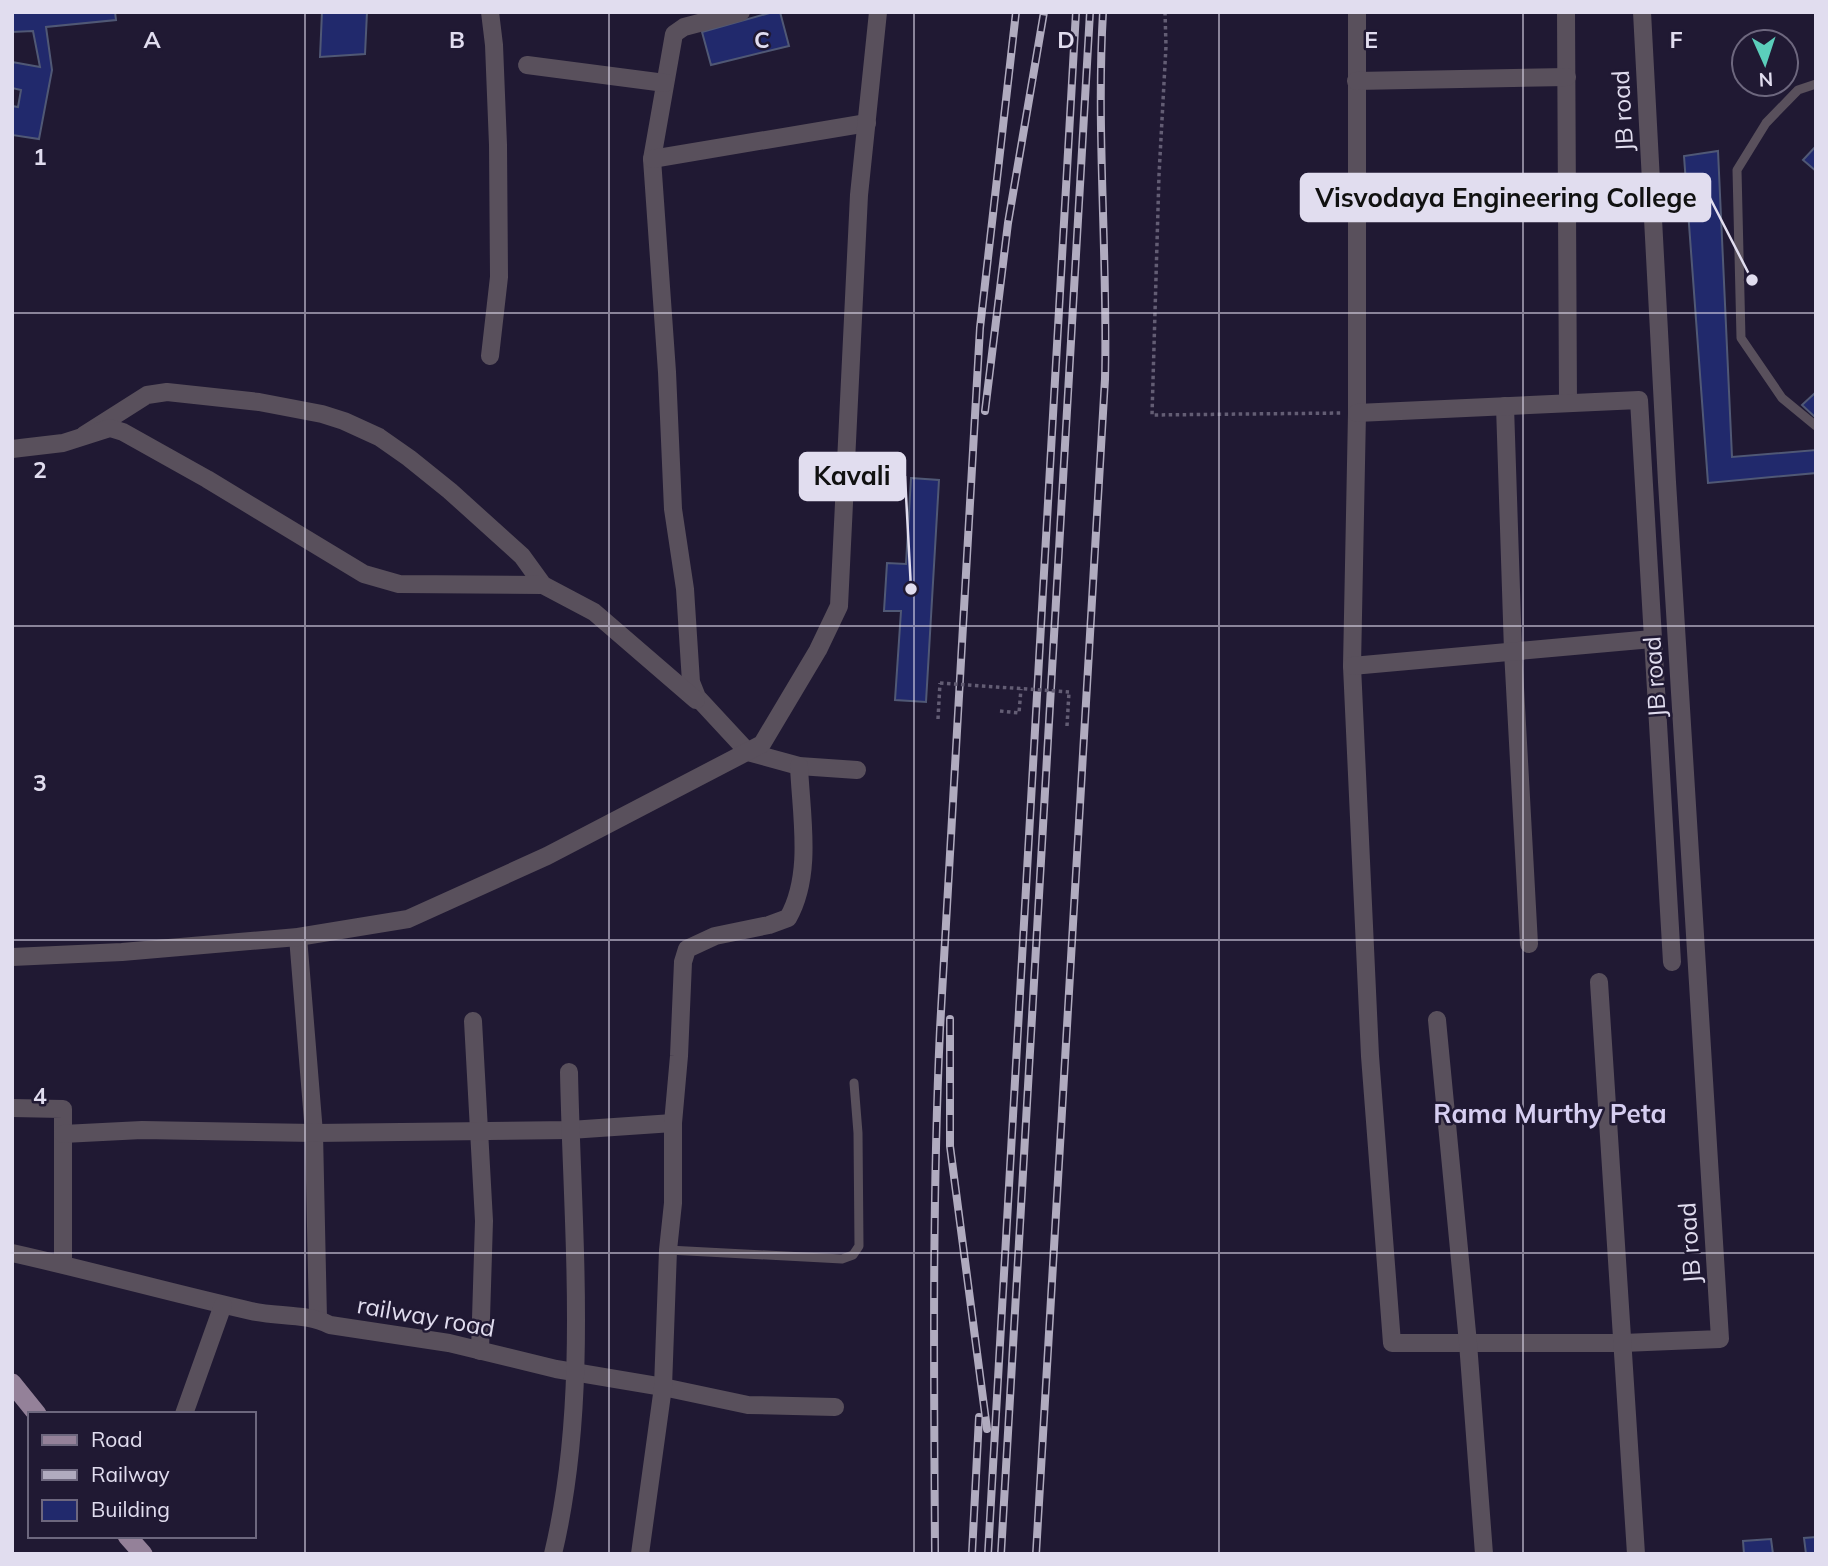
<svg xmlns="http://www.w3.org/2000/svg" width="1828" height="1566" font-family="Mulish,sans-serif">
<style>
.building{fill:#21296c;stroke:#505875;stroke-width:2}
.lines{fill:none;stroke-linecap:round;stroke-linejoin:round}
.path{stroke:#635d74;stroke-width:3.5;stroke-dasharray:3.5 3.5;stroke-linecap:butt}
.service{stroke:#59505c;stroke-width:9}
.minor{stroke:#59505c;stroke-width:18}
.primary{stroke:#948199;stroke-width:19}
.rail-casing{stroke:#b0abbf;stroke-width:8}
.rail{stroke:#201933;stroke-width:5;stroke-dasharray:16;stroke-linecap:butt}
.path-bridge{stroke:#635d74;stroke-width:3.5;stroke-dasharray:3.5 3.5;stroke-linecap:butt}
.grid{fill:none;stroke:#e1ddef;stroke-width:2;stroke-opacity:0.55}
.labels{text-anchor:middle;stroke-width:5;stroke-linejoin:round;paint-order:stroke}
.street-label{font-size:24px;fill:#e1ddef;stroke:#201933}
.neighbourhood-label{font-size:26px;font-weight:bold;fill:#d6cef1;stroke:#201933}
.grid-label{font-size:23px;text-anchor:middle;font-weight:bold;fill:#e1ddef;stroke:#201933;stroke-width:5;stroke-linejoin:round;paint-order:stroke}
.leader{fill:none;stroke:#e1ddef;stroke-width:2.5}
.callout-dot{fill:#e1ddef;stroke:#201933;stroke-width:2.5}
.callout{fill:#e1ddef;stroke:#e1ddef;stroke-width:2.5}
.callout-label{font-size:26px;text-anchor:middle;font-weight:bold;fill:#111}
</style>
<rect width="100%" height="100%" fill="#201933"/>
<g class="building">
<polygon points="12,12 115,12 116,20 46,27 52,70 39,139 12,135 12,106 18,107 21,90 12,88 12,62 40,67 33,31 12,32"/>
<polygon points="322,12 367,12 365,54 320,57"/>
<polygon points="773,12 780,12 789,46 711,65 702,32"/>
<polygon points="1816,146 1816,171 1803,160"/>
<polygon points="1718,151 1732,457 1816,450 1816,473 1708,483 1684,156"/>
<polygon points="1816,392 1816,418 1802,405"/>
<polygon points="911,478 939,480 926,702 895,700 901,611 884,611 887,563 906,564"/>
<polygon points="1816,1537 1816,1554 1806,1554 1804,1538"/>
<polygon points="1771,1539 1773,1554 1744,1554 1743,1541"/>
</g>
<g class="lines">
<g class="path">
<polyline points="1165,12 1166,46 1159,175 1152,415 1342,413"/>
<polyline points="1000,711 1019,713 1021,689"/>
<polyline points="938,719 940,683"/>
<polyline points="1067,726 1069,692"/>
</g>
<g class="service">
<polyline points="1816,84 1798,90 1766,123 1737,170 1741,338 1782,398 1816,426"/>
<polyline points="668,1250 842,1259 853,1255 859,1246 858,1133 854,1083"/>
</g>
<g class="minor">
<polyline points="490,12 494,45 498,145 499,277 490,356"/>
<polyline points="741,12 684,27 674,34 652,159 667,372 673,509 685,589 691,682 697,697 748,752 799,766 857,770"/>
<polyline points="1357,12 1357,413 1352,666 1370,1056 1392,1343 1623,1343 1720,1339 1667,482 1642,12"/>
<polyline points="1566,12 1568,403"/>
<polyline points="527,65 665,83"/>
<polyline points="1356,81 1567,77"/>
<polyline points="652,159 867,123"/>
<polyline points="1505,406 1513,651 1529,944"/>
<polyline points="1357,413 1639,400 1672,962"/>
<polyline points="84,435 147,395 167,392 259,402 322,414 344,421 379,437 409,458 450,491 522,556 543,585 594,612 696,700"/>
<polyline points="12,449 63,443 110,428 123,432 207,479 364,574 399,584 543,585"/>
<polyline points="1352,666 1652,639"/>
<polyline points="298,937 314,1133 318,1319"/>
<polyline points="12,957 122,952 298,937 408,919 547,856 762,744 818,650 839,606 859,195 878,12"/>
<polyline points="1599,982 1636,1554"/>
<polyline points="1437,1020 1468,1343 1484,1554"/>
<polyline points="473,1021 484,1221 480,1351"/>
<polyline points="12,1108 63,1109 63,1264"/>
<polyline points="63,1134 142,1130 314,1133 570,1130 673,1123"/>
<path d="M 12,1253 C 93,1271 171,1293 251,1311 C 277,1317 307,1313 330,1325 L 449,1343 L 556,1369 L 663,1387 L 748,1405 L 835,1407"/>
<polyline points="184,1414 223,1305"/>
<path d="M 553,1554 C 590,1399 572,1229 569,1072"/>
<path d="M 640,1554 L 663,1387 L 668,1250 L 673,1203 L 673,1123 L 679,1056 L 683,962 L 687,949 L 715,936 L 769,925 L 788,918 C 813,874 801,815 799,766"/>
</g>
<g class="primary">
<polyline points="12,1383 37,1414"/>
<polyline points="127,1536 143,1554"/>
</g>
<g class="rail-casing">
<g id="rail">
<polyline points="985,411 1008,223 1044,12"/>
<polyline points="950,1019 950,1146 987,1429"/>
<path d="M 935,1554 C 934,1379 932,1204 940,1029 L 980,328 L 1016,12"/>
<polyline points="972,1554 979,1417"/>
<polyline points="988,1554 1076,12"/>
<polyline points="1001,1554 1090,12"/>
<path d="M 1036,1554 L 1105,379 C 1108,257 1096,134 1103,12"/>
</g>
</g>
<use href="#rail" class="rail"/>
<polyline class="path-bridge" points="940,683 1069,692"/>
</g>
<path class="grid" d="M 305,12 L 305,1554M 609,12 L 609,1554M 914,12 L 914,1554M 1219,12 L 1219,1554M 1523,12 L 1523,1554M 12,313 L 1816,313M 12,626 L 1816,626M 12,940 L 1816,940M 12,1253 L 1816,1253"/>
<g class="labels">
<g class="street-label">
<text transform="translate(1623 111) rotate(-93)" y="8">JB road</text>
<text transform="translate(1655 677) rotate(-94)" y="8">JB road</text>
<text transform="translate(1690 1243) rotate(-94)" y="8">JB road</text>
<text transform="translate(426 1317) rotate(10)" y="8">railway road</text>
</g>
<g class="neighbourhood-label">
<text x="1550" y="1123">Rama Murthy Peta</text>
</g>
</g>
<g class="grid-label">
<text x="152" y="48">A</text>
<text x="457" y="48">B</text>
<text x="762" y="48">C</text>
<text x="1066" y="48">D</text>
<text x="1371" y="48">E</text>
<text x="1676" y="48">F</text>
<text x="40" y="165">1</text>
<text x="40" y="478">2</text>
<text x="40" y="791">3</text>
<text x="40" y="1104">4</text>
</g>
<path class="leader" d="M1752 280L1710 198M911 589L905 476"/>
<g class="callout-dot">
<circle cx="1752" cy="280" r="7"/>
<circle cx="911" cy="589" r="7"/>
</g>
<g class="callout">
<rect x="1301" y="174" width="409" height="47" rx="7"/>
<rect x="800" y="453" width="105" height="47" rx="7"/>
</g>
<g class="callout-label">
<text x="1506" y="207">Visvodaya Engineering College</text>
<text x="852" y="485">Kavali</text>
</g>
<rect width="1828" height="1566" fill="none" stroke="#e1ddef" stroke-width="28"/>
<rect x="28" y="1412" width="228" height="126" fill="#201933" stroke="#6d677e" stroke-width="2"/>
<rect x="42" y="1435" width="35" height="10" fill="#948199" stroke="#6d677e" stroke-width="2"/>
<text x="91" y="1447" font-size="21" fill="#e1ddef">Road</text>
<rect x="42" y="1470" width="35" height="10" fill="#b0abbf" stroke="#6d677e" stroke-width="2"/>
<text x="91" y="1482" font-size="21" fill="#e1ddef">Railway</text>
<rect x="42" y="1500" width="35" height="21" fill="#21296c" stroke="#6d677e" stroke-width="2"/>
<text x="91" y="1517" font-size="21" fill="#e1ddef">Building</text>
<g transform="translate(1765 63) rotate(177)"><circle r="33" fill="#201933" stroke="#6d677e" stroke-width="2"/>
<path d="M0-5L12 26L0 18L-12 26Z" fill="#5bcebb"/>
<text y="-10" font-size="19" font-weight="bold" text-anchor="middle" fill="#e1ddef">N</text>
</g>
</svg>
